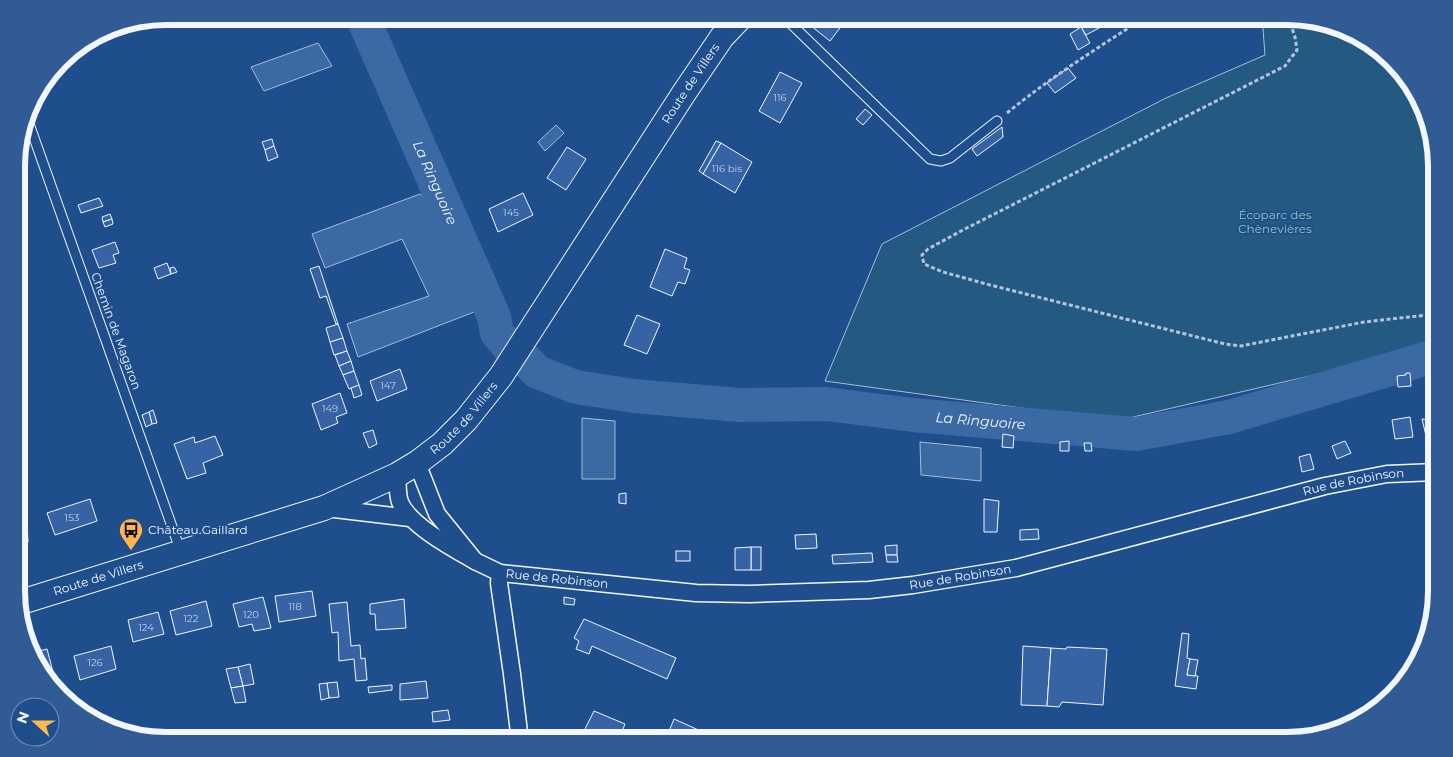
<svg xmlns="http://www.w3.org/2000/svg" width="1453" height="757" font-family="Montserrat,sans-serif">
<style>
.green{fill:#245a82;stroke:#a8bbd7}
.water{fill:#3b69a3;stroke:#a8bbd7}
.lines{fill:none;stroke-linecap:round;stroke-linejoin:round}
.river{stroke:#3b69a3;stroke-width:34}
.building{fill:#3563a3;stroke:#f2f6ff}
.lane-casing{stroke:#f2f6ff;stroke-width:11}
.street-casing{stroke:#f2f6ff;stroke-width:19}
.secondary-casing{stroke:#f2f6ff;stroke-width:26}
.path{stroke:#b3c4dc;stroke-width:3;stroke-dasharray:4 2.5;stroke-linecap:butt}
.lane{stroke:#1f4e8c;stroke-width:9}
.street{stroke:#1f4e8c;stroke-width:16}
.secondary{stroke:#1f4e8c;stroke-width:24}
.labels{text-anchor:middle;stroke-width:4;stroke-linejoin:round;paint-order:stroke}
.number-label{font-size:10px;fill:#c3d1e8}
.street-label{font-size:12px;fill:#f2f6ff;stroke:#1f4e8c}
.park-label{font-size:12px;fill:#97c8a6;stroke:#1f4e8c}
.poi-label{font-size:12px;fill:#f2f6ff;stroke:#1f4e8c;text-anchor:start}
.water-label{font-size:14px;font-style:italic;fill:#f2f6ff;stroke:#1f4e8c}
.rim{fill:none;stroke:#f2f6ff;stroke-width:6}
</style>
<rect width="100%" height="100%" fill="#1f4e8c"/>
<polygon class="green" points="1262,16 1287,16 1353,32 1411,83 1435,147 1436,356 1417,351 1116,421 825,381 882,244 1166,98 1265,55"/>
<g class="water">
<polygon points="318,43 332,66 264,91 251,67"/>
<polygon points="556,125 564,133 545,151 538,142"/>
<polygon points="420,194 424,197 474,312 358,357 347,324 429,296 402,239 325,268 312,234"/>
<polygon points="582,418 615,421 615,479 582,479"/>
<polygon points="920,442 981,448 981,481 921,475"/>
<polygon points="20,468 22,493 19,494 19,497 17,497 17,469"/>
</g>
<g class="lines">
<g class="river">
<path id="s1" d="M 362,16 L 494,317 L 497,333 L 509,347"/>
<path id="s2" d="M 525,359 L 537,372 L 576,387 L 634,396 L 739,405 L 826,404 L 913,415 L 1136,434 L 1229,417 L 1428,358 L 1436,357"/>
</g>
</g>
<g class="building">
<polygon points="228,16 243,16 245,22 231,27"/>
<polygon points="819,16 849,16 830,41 811,26"/>
<polygon points="1096,18 1101,27 1086,35 1081,27"/>
<polygon points="1081,27 1090,43 1078,50 1070,34"/>
<polygon points="1068,68 1076,78 1055,93 1047,83"/>
<polygon points="780,72 802,83 780,123 759,111"/>
<polygon points="865,109 872,115 863,125 856,119"/>
<polygon points="1002,127 1003,137 977,156 972,149"/>
<polygon points="272,139 274,146 265,150 262,142"/>
<polygon points="716,141 721,143 703,174 699,171"/>
<polygon points="721,143 752,162 735,193 703,174"/>
<polygon points="274,146 278,157 268,161 265,150"/>
<polygon points="567,147 586,159 566,190 547,178"/>
<polygon points="523,193 533,215 498,232 489,209"/>
<polygon points="99,198 103,206 81,213 78,205"/>
<polygon points="110,214 112,219 103,222 102,217"/>
<polygon points="112,219 113,224 105,227 103,222"/>
<polygon points="115,242 119,253 113,255 116,263 99,268 92,250"/>
<polygon points="665,249 687,258 684,268 690,270 685,284 678,282 672,296 650,287"/>
<polygon points="167,263 171,274 158,279 154,268"/>
<polygon points="319,266 338,324 336,324 326,296 320,298 310,269"/>
<polygon points="174,267 177,272 171,274 170,268"/>
<polygon points="637,315 660,324 647,354 624,345"/>
<polygon points="338,324 343,338 330,342 326,328"/>
<polygon points="343,338 347,351 334,355 330,342"/>
<polygon points="347,351 351,361 339,366 335,355"/>
<polygon points="351,361 354,371 343,375 339,366"/>
<polygon points="400,369 407,389 377,401 370,381"/>
<polygon points="354,371 359,385 349,389 343,375"/>
<polygon points="1406,373 1410,373 1411,386 1398,387 1397,376 1406,375"/>
<polygon points="359,385 362,395 354,398 351,388"/>
<polygon points="340,393 347,413 336,417 338,423 321,430 312,404"/>
<polygon points="153,410 157,423 152,424 149,412"/>
<polygon points="149,412 152,424 146,427 142,415"/>
<polygon points="1410,417 1413,437 1395,439 1392,420"/>
<polygon points="1422,419 1436,421 1436,457 1431,457"/>
<polygon points="373,430 377,444 369,448 363,433"/>
<polygon points="1003,434 1014,436 1013,448 1002,447"/>
<polygon points="215,436 223,455 203,463 206,473 187,479 174,444 194,437 195,443"/>
<polygon points="1069,441 1069,451 1060,451 1060,442"/>
<polygon points="1345,441 1351,453 1337,459 1332,446"/>
<polygon points="1084,443 1091,443 1092,451 1085,451"/>
<polygon points="1310,454 1314,469 1302,472 1299,457"/>
<polygon points="626,493 626,504 619,503 619,494"/>
<polygon points="90,499 97,521 55,535 47,513"/>
<polygon points="984,499 999,501 997,532 984,532"/>
<polygon points="27,522 28,542 17,543 17,523"/>
<polygon points="1038,529 1039,539 1020,540 1020,530"/>
<polygon points="816,534 817,548 796,549 795,535"/>
<polygon points="897,545 897,555 886,555 885,546"/>
<rect x="751" y="547" width="10" height="23"/>
<polygon points="751,547 751,570 735,570 735,548"/>
<rect x="676" y="551" width="14" height="10"/>
<polygon points="872,553 873,562 833,564 832,555"/>
<polygon points="886,555 897,555 898,562 887,562"/>
<polygon points="312,591 316,616 279,622 275,596"/>
<polygon points="263,597 271,628 254,631 252,624 239,627 233,604"/>
<polygon points="564,597 575,599 574,605 564,604"/>
<polygon points="404,599 406,628 376,630 375,614 370,614 370,604"/>
<polygon points="206,601 212,626 176,635 170,611"/>
<polygon points="347,602 351,646 360,645 361,659 365,658 367,680 356,681 354,659 339,661 338,632 332,633 329,604"/>
<polygon points="158,612 164,634 133,642 128,620"/>
<polygon points="584,619 676,658 667,679 592,646 589,654 576,649 579,641 574,638"/>
<polygon points="1182,633 1189,634 1187,658 1190,659 1187,675 1198,676 1196,689 1175,686"/>
<polygon points="111,646 116,669 80,680 74,656"/>
<polygon points="1023,646 1051,648 1047,706 1021,705"/>
<polygon points="1067,647 1107,649 1103,705 1062,702 1059,707 1047,706 1051,648 1066,649"/>
<polygon points="47,649 53,672 44,674 35,652"/>
<polygon points="1190,659 1198,660 1195,676 1187,675"/>
<polygon points="250,664 254,684 243,686 238,667"/>
<polygon points="238,667 243,686 231,688 226,669"/>
<polygon points="426,681 428,698 400,700 400,684"/>
<polygon points="337,682 339,697 329,698 327,683"/>
<polygon points="327,683 329,698 321,700 319,684"/>
<polygon points="392,685 392,690 369,693 368,687"/>
<polygon points="243,686 246,702 235,703 231,688"/>
<polygon points="448,710 450,720 433,722 432,712"/>
<polygon points="594,711 625,724 620,737 629,741 600,741 583,733"/>
<polygon points="674,719 723,741 665,741"/>
</g>
<g class="lines">
<g class="lane-casing">
<g id="lane">
<polyline points="783,16 930,159 941,161 950,158 997,121"/>
<polyline points="27,118 181,552"/>
</g>
</g>
<g class="street-casing">
<g id="street">
<path d="M 397,475 C 398,483 397,494 400,502 C 409,525 454,549 475,561 L 437,514 L 417,463"/>
<polyline points="326,508 410,518"/>
<path id="s3" d="M 475,561 L 500,573 L 696,593 L 750,594 L 869,590 L 913,585 L 1016,568 L 1325,486 L 1387,474 L 1436,472"/>
<polyline points="500,573 499,583 512,674 520,741"/>
</g>
</g>
<g class="secondary-casing">
<g id="secondary">
<path id="s4" d="M 18,603 L 324,508 L 397,475 L 417,463 L 442,444 L 466,420 L 501,376 L 684,93 L 722,37 L 742,16"/>
</g>
</g>
<g class="path">
<polyline points="1288,17 1295,37 1297,50 1285,66 961,231 928,249 922,255 924,264 943,272 990,285 1225,344 1241,346 1364,322 1436,314"/>
<path d="M 1007,113 C 1051,77 1099,47 1147,16"/>
</g>
<use href="#lane" class="lane"/>
<use href="#street" class="street"/>
<use href="#secondary" class="secondary"/>
</g>
<defs>
<g id="bus-pin" transform="scale(1.25)"><path d="M0 17L-7.5 6A9.5 9.5 0 1 1 7.5 6Z" fill="#ffb74d" stroke="#1f4e8c"/><path d="M-5-6H5V4H4V6H2V4H-2V6H-4V4H-5ZM-3.5-4V0h7V-4ZM-3.5 1.2v1.5H-2V1.2ZM2 1.2v1.5H3.5V1.2Z" fill="#111"/></g>
</defs>
<g fill-rule="evenodd">
<use href="#bus-pin" x="131" y="530"/>
</g>
<g class="labels">
<g class="number-label">
<text x="780" y="101">116</text>
<text x="727" y="172">116 bis</text>
<text x="511" y="216">145</text>
<text x="388" y="389">147</text>
<text x="330" y="412">149</text>
<text x="72" y="521">153</text>
<text x="295" y="610">118</text>
<text x="251" y="618">120</text>
<text x="191" y="622">122</text>
<text x="146" y="631">124</text>
<text x="95" y="666">126</text>
</g>
<g class="street-label">
<text dy="4" stroke="none"><textPath href="#s4" startOffset="894">Route de Villers</textPath></text>
<text transform="translate(116 331) rotate(70)" y="4">Chemin de Magaron</text>
<text dy="4" stroke="none"><textPath href="#s4" startOffset="489">Route de Villers</textPath></text>
<text dy="4" stroke="none"><textPath href="#s3" startOffset="895">Rue de Robinson</textPath></text>
<text dy="4" stroke="none"><textPath href="#s3" startOffset="490">Rue de Robinson</textPath></text>
<text dy="4" stroke="none"><textPath href="#s4" startOffset="84">Route de Villers</textPath></text>
<text dy="4" stroke="none"><textPath href="#s3" startOffset="85">Rue de Robinson</textPath></text>
</g>
<g class="park-label">
<text x="1275" y="219">Écoparc des<tspan x="1275" dy="14">Chènevières</tspan></text>
</g>
<g class="poi-label">
<text x="148" y="534">Château Gaillard</text>
</g>
<g class="water-label">
<text dy="5" stroke="none"><textPath href="#s1" startOffset="182">La Ringuoire</textPath></text>
<text dy="5" stroke="none"><textPath href="#s2" startOffset="466">La Ringuoire</textPath></text>
</g>
</g>
<path d="M0 0H1453V757H0ZM166 25H1287A141 141 0 0 1 1428 166V591A141 141 0 0 1 1287 732H166A141 141 0 0 1 25 591V166A141 141 0 0 1 166 25Z" fill="#305b95" fill-rule="evenodd"/>
<path class="rim" d="M166 25H1287A141 141 0 0 1 1428 166V591A141 141 0 0 1 1287 732H166A141 141 0 0 1 25 591V166A141 141 0 0 1 166 25Z"/>
<g transform="translate(35 722) rotate(291)"><circle r="24" fill="#1f4e8c" stroke="#7391ba"/>
<path d="M0-4L9 19L0 12L-9 19Z" fill="#ffb74d"/>
<text y="-8" font-size="14" font-weight="bold" text-anchor="middle" fill="#f2f6ff">N</text>
</g>
</svg>
